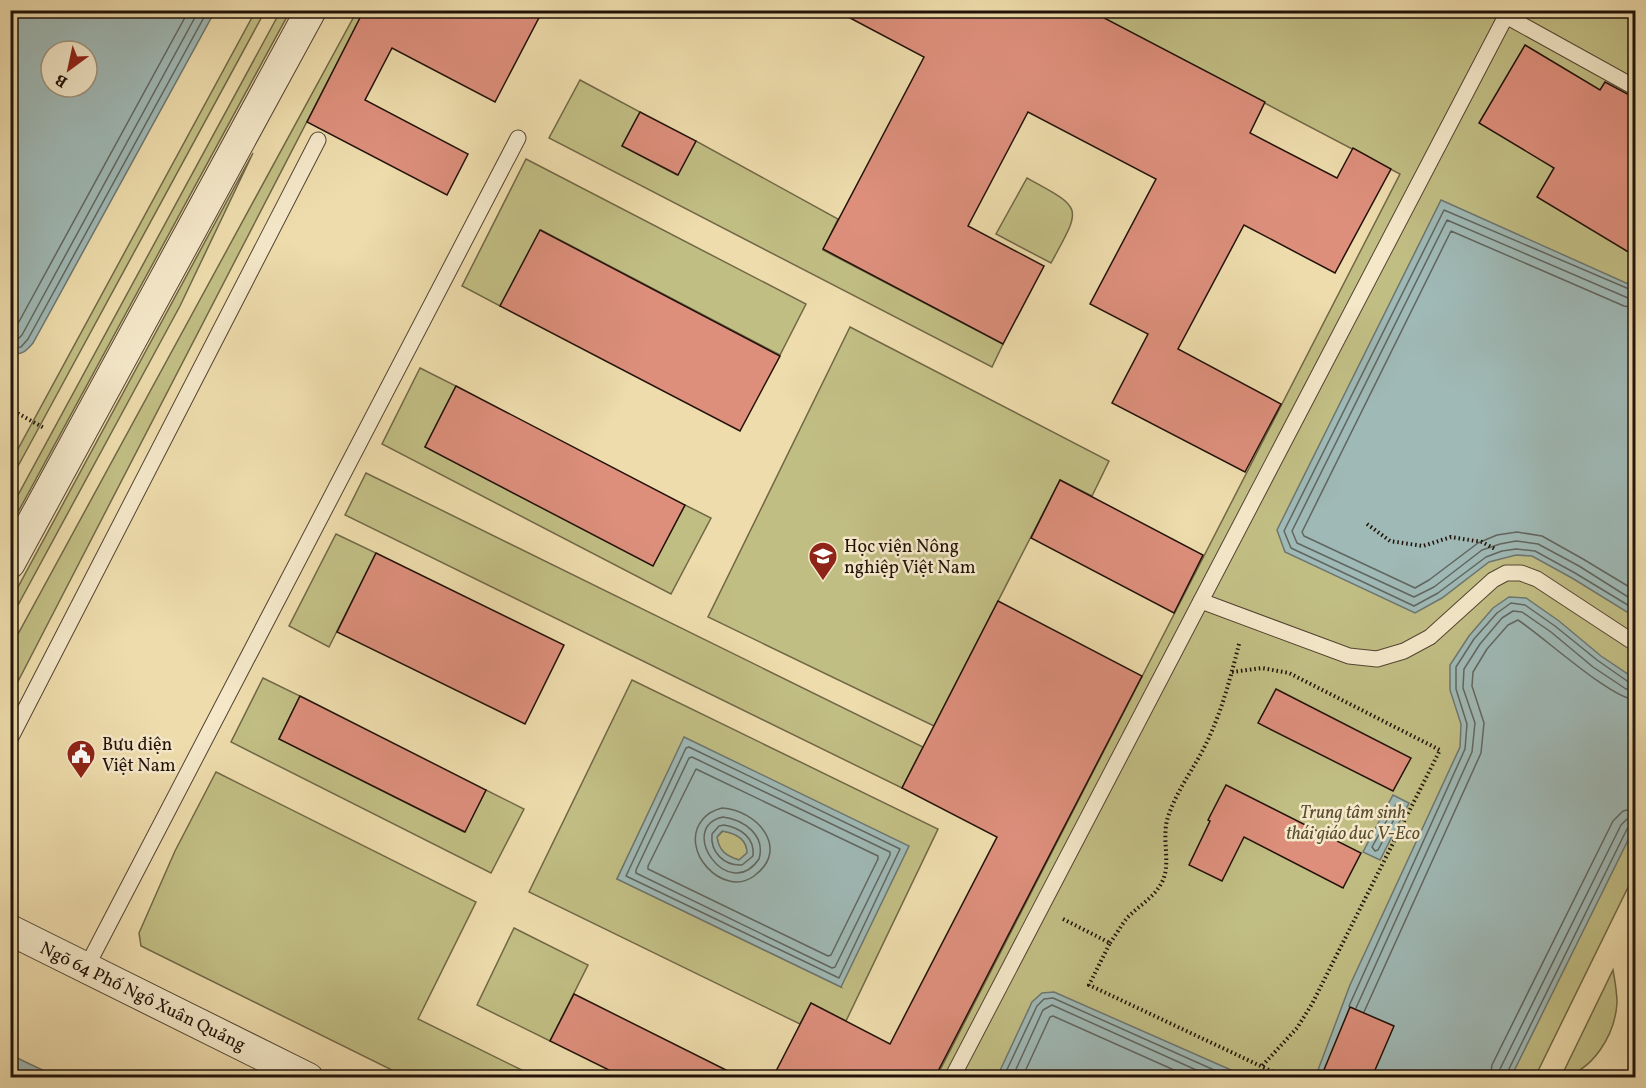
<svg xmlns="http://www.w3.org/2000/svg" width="1646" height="1088" font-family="Vollkorn,serif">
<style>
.green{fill:#c1be84;stroke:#716846;stroke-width:1.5;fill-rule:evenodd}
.water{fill:#9fb9b6;stroke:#6d7671;stroke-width:1.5;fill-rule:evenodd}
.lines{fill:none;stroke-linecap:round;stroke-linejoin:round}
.shore{stroke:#606660;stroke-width:1.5}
.building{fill:#dd8f7c;stroke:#211209;stroke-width:1.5}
.lane-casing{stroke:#544432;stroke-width:17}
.street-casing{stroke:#544432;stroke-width:32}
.path{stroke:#211209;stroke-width:4;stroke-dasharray:1.5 3;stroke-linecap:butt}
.lane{stroke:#f4e8c9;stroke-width:15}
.street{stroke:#f4e8c9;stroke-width:30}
.labels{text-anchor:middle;stroke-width:5;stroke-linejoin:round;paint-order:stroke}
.poi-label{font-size:18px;fill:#211209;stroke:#f4e8c9;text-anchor:start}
.park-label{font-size:18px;font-style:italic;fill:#594e34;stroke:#f4e8c9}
.street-label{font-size:18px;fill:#211209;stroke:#f4e8c9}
</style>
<rect width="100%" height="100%" fill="#eedcac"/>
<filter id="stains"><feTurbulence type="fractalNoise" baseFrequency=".00333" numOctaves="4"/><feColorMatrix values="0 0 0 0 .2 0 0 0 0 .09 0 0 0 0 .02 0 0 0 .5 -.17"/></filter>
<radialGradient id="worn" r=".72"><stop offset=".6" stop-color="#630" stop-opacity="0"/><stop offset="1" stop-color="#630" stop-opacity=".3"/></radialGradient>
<g class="green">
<polygon points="256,10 265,11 11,479 11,462"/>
<polygon points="281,10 290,11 11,525 11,508"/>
<polygon points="357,11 364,11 11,695 11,647"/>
<polygon points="1089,11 1635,11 1635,873 1535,1077 936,1078 1400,174"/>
<polygon points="580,80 640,112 622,146 677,175 696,141 838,219 823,250 1003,344 992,367 549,138"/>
<polygon points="253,153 180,306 11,618 11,600"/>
<polygon points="526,159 806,304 780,355 541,230 500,306 462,286"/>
<path d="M 1027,178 C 1084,209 1082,206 1051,263 L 996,234 Z"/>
<polygon points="850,327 1109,461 1092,496 1060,480 934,726 708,617"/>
<polygon points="420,368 456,386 425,447 653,565 685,505 711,518 671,594 382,444"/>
<polygon points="366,473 923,747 902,788 345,515"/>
<polygon points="336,534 376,553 329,647 289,626"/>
<polygon points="263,678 300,696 279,739 464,832 486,790 524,809 491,873 231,742"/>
<path d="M 632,680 L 938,829 L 846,1021 L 811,1003 L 800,1024 L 529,892 ZM 685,738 L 841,987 L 617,879 Z"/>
<polygon points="216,772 476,902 418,1019 536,1077 406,1077 141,946 139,933 175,851"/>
<path d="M 723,831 C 735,833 747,839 747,853 L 739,860 C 726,856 719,851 717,837 Z"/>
<polygon points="514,928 588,965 550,1041 477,1005"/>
<path d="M 1613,970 C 1615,981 1617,992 1617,1003 C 1615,1034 1593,1072 1561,1077 Z"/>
</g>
<g class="water">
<path d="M 11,10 L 215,11 L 33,343 C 27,350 22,356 10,353 ZM 51,51 L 87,51 L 87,87 L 51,87 Z"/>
<polygon points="1441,200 1635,287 1635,617 1572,578 1532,556 1516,555 1489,562 1442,598 1415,613 1285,552 1277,530"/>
<polygon points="1509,597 1526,598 1559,621 1601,656 1635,679 1635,826 1511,1077 1315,1078 1350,985 1460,747 1461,724 1450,690 1450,665 1469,636 1493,608"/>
<path d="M 684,737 L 909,846 L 841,987 L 617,879 ZM 722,831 C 735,833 747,839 747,853 L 739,860 C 726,856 719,851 717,837 Z"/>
<polygon points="1393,795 1409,803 1380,860 1363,852"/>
<polygon points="1054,992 1247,1077 997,1077 1032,1002 1042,993"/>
<polygon points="10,1055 11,1055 57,1077 11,1077"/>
</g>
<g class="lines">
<g class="shore">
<polyline points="1636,292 1444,210 1284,531 1291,548 1414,606 1438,593 1486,557 1502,551 1516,549 1535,551 1575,573 1636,610"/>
<polyline points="1636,299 1628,298 1447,220 1292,531 1297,543 1414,597 1434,587 1482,550 1500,544 1516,541 1538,544 1579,566 1636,602"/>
<polyline points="1636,308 1624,306 1451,231 1302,532 1304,536 1415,588 1429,580 1478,543 1497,535 1517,532 1542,536 1583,559 1636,591"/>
<polyline points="10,331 15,329 189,10"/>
<polyline points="10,340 17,340 22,335 199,10"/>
<polyline points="10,348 21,347 28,339 208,10"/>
<polygon points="689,747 900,849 839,978 626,876 686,748"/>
<polygon points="692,757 890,852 890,855 835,967 832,968 636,873 636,870 689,758"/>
<polygon points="696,769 878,856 878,859 831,955 828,956 648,869 648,866"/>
<polygon points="1396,804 1399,805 1400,808 1378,850 1375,851 1372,847"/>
<path d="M 722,808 C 757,810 791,849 754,876 C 723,899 677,849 703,819 C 708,813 714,810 722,808 Z"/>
<path d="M 723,817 C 744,820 766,835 759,859 C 728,904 676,827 723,817 Z"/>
<path d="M 724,825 C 741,828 755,838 753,856 L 742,865 C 724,866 710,852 712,834 L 719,826 Z"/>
<polyline points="1349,1006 1465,749 1467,724 1456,689 1456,667 1474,639 1497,613 1511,603 1525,605 1555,626 1597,660 1630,683 1636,684"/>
<polyline points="1356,1008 1472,752 1475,723 1463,688 1464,669 1480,644 1502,618 1513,611 1522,612 1551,632 1593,667 1626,689 1636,691"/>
<path d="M 1364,1012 L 1481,753 L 1484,723 L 1472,686 L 1473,672 L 1487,649 L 1508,625 L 1518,620 C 1544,637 1611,699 1636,700"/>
<polyline points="1003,1078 1037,1006 1044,999 1053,998 1232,1078"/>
<polyline points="1012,1078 1043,1010 1052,1005 1214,1078"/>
<polyline points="1022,1078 1050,1017 1053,1016 1192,1078"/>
<polyline points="1490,1078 1492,1065 1613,821 1623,811 1636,808"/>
<polyline points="1499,1078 1500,1069 1621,825 1627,819 1636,817"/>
<polyline points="1507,1078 1507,1073 1627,829 1631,826 1636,825"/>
</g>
</g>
<g class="building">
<polygon points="364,10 543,10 495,102 392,48 365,100 468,154 447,195 307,122"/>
<polygon points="835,10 1089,10 1265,102 1250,133 1337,178 1353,148 1391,169 1335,273 1244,225 1178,349 1281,404 1245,472 1112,403 1148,334 1090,304 1156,179 1028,112 968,226 1044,266 1003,344 823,249 924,57"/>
<polygon points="1525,45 1600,90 1605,82 1635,98 1635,256 1537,197 1554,168 1479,123"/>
<polygon points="640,112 696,141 678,175 622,146"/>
<polygon points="540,230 780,356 740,431 500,306"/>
<polygon points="456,386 685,505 653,566 425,447"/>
<polygon points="1060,480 1203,555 1174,613 1031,538"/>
<polygon points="376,553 564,645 525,724 337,632"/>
<polygon points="998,601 1142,676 935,1077 773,1077 811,1003 890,1044 997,837 902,788"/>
<polygon points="1276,689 1411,758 1393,791 1258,723"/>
<polygon points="300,696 486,790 465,832 279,739"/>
<polygon points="1226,785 1361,853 1343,888 1244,837 1222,881 1189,865 1210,821 1208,820"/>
<polygon points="574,994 740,1077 623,1077 550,1041"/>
<polygon points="1350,1007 1394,1026 1372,1077 1321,1077"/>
</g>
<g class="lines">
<g class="lane-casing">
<g id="lane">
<polyline points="1201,601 1349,656 1377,659 1404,651 1430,637 1493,580 1506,573 1521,573 1537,579 1636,644"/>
<polyline points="10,739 318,140"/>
<polyline points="86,968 518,138"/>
<polyline points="952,1078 1506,16 1636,88"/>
</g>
</g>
<g class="street-casing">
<g id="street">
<polyline points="10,563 311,10"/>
<polyline points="10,930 308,1078"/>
</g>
</g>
<g class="path">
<polyline points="10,409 44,428"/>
<polyline points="1367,524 1390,541 1423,546 1451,537 1482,542 1495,549"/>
<polyline points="1232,672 1262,668 1289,673 1440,750 1312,1004 1297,1028 1262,1066"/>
<polyline points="1063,919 1110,943 1089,985 1286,1078"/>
<path d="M 1110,943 C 1116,935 1121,925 1128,917 C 1140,905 1156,896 1163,880 C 1171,861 1161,838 1168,817 C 1176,792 1192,771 1204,748 C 1221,714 1230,680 1239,644"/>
</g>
<use href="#lane" class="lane"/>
<use href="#street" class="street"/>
</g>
<defs>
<g id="university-pin" transform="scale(1.5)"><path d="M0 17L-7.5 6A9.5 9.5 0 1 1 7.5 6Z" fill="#8f2418" stroke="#f4e8c9"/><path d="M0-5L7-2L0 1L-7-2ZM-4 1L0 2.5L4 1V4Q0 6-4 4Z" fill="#fff"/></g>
<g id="civic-pin" transform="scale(1.5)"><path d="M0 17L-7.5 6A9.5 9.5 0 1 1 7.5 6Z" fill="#8f2418" stroke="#f4e8c9"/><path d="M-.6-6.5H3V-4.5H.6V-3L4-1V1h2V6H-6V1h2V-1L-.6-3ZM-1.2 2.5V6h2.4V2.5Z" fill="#fff"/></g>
</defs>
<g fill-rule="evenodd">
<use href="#university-pin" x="823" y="556"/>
<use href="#civic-pin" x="81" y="754"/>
</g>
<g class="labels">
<g class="poi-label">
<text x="844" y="552">Học viện Nông<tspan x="844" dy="21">nghiệp Việt Nam</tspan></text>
<text x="102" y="750">Bưu điện<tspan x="102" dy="21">Việt Nam</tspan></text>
</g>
<g class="park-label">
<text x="1353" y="818">Trung tâm sinh<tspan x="1353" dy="21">thái giáo dục V-Eco</tspan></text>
</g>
<g class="street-label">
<text transform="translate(143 996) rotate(26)" y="6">Ngõ 64 Phố Ngô Xuân Quảng</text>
</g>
</g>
<rect width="1646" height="1088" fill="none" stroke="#eedcac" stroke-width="36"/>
<rect x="12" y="12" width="1622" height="1064" fill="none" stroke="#211209" stroke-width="3"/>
<rect x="18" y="18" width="1610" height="1052" fill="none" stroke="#211209" stroke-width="1.5"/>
<g transform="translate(69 69) rotate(213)"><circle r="28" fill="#f4e8c9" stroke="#a0927c" stroke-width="1.5"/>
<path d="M0-4.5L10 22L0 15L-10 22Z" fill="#8f2418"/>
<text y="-9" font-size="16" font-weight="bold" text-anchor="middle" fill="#211209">B</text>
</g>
<rect width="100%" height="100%" filter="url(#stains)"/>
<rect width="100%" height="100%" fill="url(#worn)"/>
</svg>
